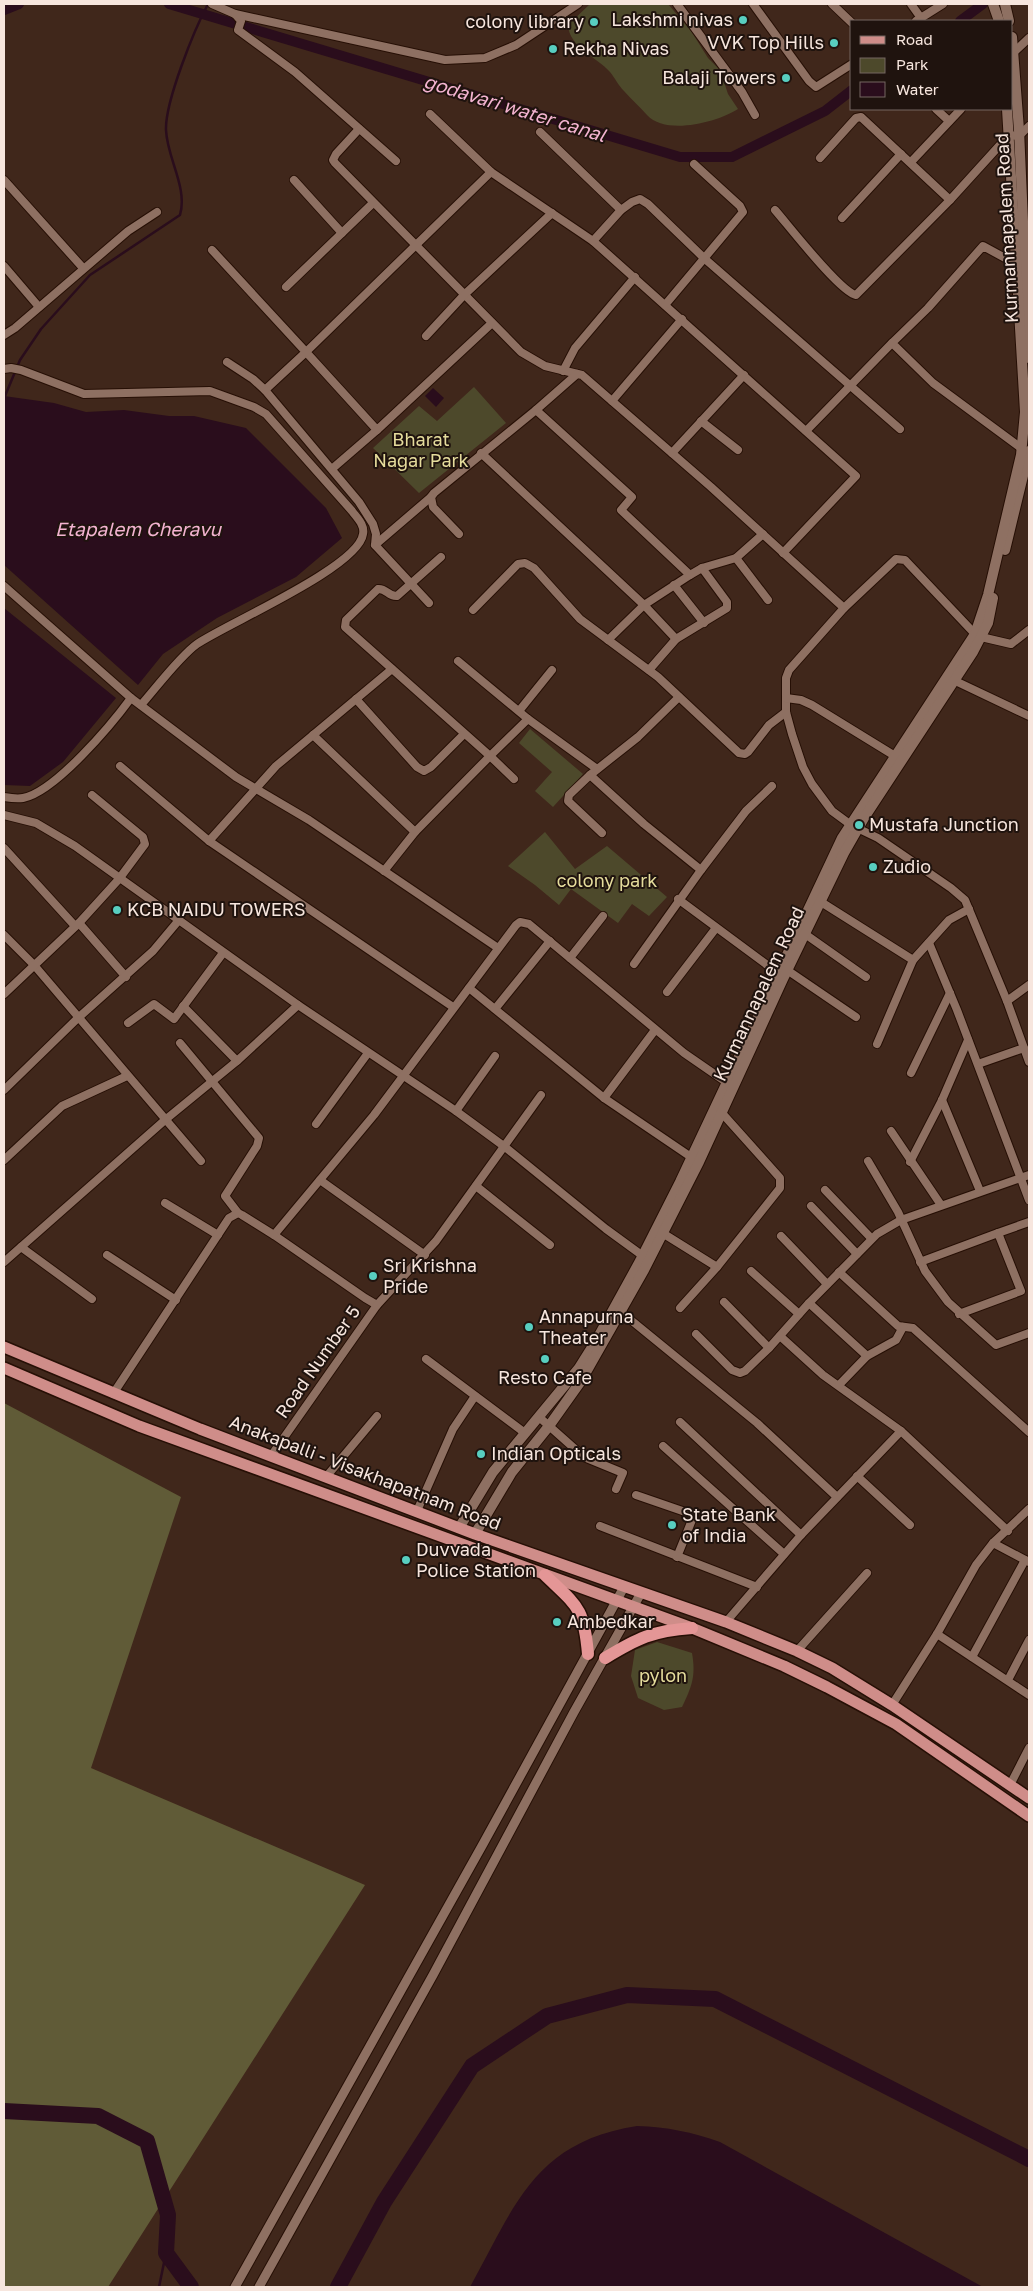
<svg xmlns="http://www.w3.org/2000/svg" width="1033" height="2291" font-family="'Golos Text',sans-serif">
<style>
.green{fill:#4d492b}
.forest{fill:#605b37}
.water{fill:#2a0d1c}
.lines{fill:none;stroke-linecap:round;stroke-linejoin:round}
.stream{stroke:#2a0d1c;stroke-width:2.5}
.canal{stroke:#2a0d1c;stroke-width:10}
.river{stroke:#2a0d1c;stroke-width:16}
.minor-casing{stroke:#260f05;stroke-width:10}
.tertiary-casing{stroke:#260f05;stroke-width:11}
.secondary-casing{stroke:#260f05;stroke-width:12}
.primary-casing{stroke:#260f05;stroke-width:14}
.trunk-casing{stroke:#260f05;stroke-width:15}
.minor{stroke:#8e7062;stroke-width:8}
.tertiary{stroke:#8e7062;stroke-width:9}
.secondary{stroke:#8e7062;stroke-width:10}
.primary{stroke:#cf8d89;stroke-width:11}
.trunk{stroke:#e49696;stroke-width:12}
.poi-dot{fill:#58cec0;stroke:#1f130e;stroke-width:2}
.labels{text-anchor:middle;stroke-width:4;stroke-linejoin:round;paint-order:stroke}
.poi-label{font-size:18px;fill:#f7e6de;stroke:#1f130e;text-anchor:start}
.street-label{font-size:18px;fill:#f7e6de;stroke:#1f130e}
.park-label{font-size:18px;fill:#e5dc9c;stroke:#1f130e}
.water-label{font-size:19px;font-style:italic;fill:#f3b3d0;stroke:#1f130e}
</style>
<rect width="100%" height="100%" fill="#40271b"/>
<g class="green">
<path d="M 590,4 L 668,4 L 691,31 L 708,58 L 720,70 L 728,94 L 738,109 C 718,122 666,136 647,115 C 640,107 631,99 624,91 C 618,85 615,78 610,72 C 597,57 569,47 568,25 Z"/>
<polygon points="474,387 506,423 419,493 373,448 419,406 437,421"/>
<polygon points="530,729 583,774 553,807 535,791 552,772 519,743"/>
<polygon points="545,832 575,869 607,846 667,897 649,916 632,904 618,923 571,889 559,905 535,885 508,866"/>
<path d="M 657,1642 L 692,1653 C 696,1676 692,1686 682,1707 L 664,1710 L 638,1698 L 631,1676 L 635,1650 Z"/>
</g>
<polygon class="forest" points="4,1403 181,1497 91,1768 365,1885 108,2287 4,2287"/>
<g class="water">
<polygon points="433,388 444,398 436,407 425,396"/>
<polygon points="4,396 54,403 86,412 124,410 169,416 194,416 246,428 326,508 342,538 296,577 217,618 163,654 138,685 4,565"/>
<polygon points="4,608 116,698 63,762 30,786 4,785"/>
<path d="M 637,2126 C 667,2127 692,2132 720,2142 L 983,2287 L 470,2287 C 515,2206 534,2142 637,2126 Z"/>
</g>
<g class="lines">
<g class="stream">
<path d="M 5,396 L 20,360 L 41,329 L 90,275 L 180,215 C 188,188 167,158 166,130 C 165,102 194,30 208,4"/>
<polyline points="159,2287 166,2253"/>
</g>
<g class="canal">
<polyline points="169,4 680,157 732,157 825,111 852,90"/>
<polyline points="4,10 19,4"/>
<polyline points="960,21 983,4"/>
</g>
<g class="river">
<polyline points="4,2111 98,2116 147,2141 168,2215 166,2253 191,2287"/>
<polyline points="338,2287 384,2202 472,2066 547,2016 627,1995 715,1999 1029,2159"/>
</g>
<g class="minor-casing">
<g id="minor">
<polyline points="212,4 235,14 241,21 238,30 295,72 396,161"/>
<polyline points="677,4 742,92 755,115"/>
<polyline points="753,4 809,81 816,87 852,64"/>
<polyline points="832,4 852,23"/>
<polyline points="911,4 921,18"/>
<polyline points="235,14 445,60 485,58 516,45 578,4"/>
<polyline points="916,21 943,4"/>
<polyline points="1014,52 1029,38"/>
<polyline points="936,109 949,121"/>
<polyline points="430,114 491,172 593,241 856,476 783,553"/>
<polyline points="359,129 336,154 333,160 335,163 521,352 545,366 582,375 711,487 844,608"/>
<polyline points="540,132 621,210"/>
<polyline points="820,158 856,118 861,117 950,200"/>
<polyline points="911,162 961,109"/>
<polyline points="491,172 306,352 377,430 492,323"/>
<polyline points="4,180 83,268"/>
<polyline points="294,180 342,233"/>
<path d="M 775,210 C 789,226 840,292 856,295 L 950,200 L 1009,135 L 1019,136 L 1029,126"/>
<polyline points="842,218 901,154"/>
<polyline points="593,241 621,210 632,202 640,199 648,204 705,259 900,429"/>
<polyline points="212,250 306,352 265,390 359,502 373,524 376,534 375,545 429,603"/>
<polyline points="1016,264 983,246 928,308 892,343 933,383 1021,448"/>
<polyline points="4,266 39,307"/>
<polyline points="286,287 373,203"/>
<polyline points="665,305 743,212 740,206 694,164"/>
<polyline points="4,335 15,328 128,231 157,212"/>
<polyline points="426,336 464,295 552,213"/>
<polyline points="227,362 253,379 265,390"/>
<path d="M 4,369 L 11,368 L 21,370 L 84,394 L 210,391 L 254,407 L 266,414 L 352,511 C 357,518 365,525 363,534 C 359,567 226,624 197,644 C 180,656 156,688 141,705"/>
<polyline points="563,371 575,348 635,277"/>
<polyline points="612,401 682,319"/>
<polyline points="701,421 738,450"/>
<polyline points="806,431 892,343"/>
<polyline points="481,453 644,605 690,575 621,510 632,497 536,410"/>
<polyline points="672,453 744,375"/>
<polyline points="333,468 377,430"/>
<polyline points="459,534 433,507 431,497 434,493 536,410 577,374"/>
<polyline points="375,545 431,497"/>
<path d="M 441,557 L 397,596 C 389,597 386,588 378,589 L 346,620 L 345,627 L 490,756 L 528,719"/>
<polyline points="736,558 768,600"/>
<polyline points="690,575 702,568 736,558 763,534"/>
<polyline points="674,585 704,623"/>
<polyline points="4,586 131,698 236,777 309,820 498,948"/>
<polyline points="473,610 518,564 525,563 534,568 580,619 658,677 739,753 745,754 748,752 769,725 786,712"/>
<polyline points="975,634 905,560 896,559 844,608 789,670 786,678 786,712 792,734 803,767 812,784 832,811 851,825 878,838 951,888 965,900 1007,1001 1029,1062"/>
<polyline points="981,637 1011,644 1029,630"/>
<polyline points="608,640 644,605 676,639"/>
<polyline points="458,661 528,719 597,769"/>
<polyline points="649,670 676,639 727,608 727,602 702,568"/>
<polyline points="949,678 1029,716"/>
<polyline points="679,697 638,737 590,775 644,824 701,870"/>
<polyline points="786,698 801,700 812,705 895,756"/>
<polyline points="356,699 417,767 424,771 431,767 464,734"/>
<polyline points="519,711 552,670"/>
<polyline points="313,735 415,832 384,871"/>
<polyline points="120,766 209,841 453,1007"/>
<polyline points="590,775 569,795 568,801 602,833"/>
<path d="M 4,797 C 10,798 17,799 23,798 C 55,792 112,724 131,698"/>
<polyline points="4,815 36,823 75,846 298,1005 456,1111 505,1147 606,1229 643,1256"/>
<polyline points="415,832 490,756 514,779"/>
<polyline points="209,841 276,766 392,669"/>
<polyline points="4,848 75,926"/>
<polyline points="678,899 778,973"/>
<polyline points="821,902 913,960"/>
<polyline points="79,923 126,977"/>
<polyline points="805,934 866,977"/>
<polyline points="4,935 34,965 201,1161"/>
<polyline points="929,943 957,1010 1029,1200"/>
<polyline points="570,958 603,916"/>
<polyline points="634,964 701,870 746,811 772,786"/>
<polyline points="787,970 856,1017"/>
<polyline points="469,988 604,1098 691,1157"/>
<polyline points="667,992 716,928"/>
<polyline points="4,994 79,923 119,879 145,844 143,837 92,795"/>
<polyline points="1007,1001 1029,985"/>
<polyline points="183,1006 237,1061"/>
<polyline points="495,1009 550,941"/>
<polyline points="128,1023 154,1004 174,1019 223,953"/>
<polyline points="180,1043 259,1138 257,1146 225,1196 238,1213"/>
<polyline points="877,1044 913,960 949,920 969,909"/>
<polyline points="978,1064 1024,1048"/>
<polyline points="911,1073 950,993"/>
<polyline points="4,1090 78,1018 153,951 179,920"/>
<polyline points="604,1098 655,1030"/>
<polyline points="942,1100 980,1191"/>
<polyline points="456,1111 495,1056"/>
<polyline points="316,1124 368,1053"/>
<polyline points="891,1131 941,1205"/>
<polyline points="4,1160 62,1106 127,1076"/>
<polyline points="868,1161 898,1212 925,1271 948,1302 996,1345 1029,1333"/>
<polyline points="910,1162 942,1100 968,1040"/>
<polyline points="320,1180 425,1255"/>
<polyline points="476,1186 550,1245"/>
<polyline points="825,1190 871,1238"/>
<polyline points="165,1203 218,1235"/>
<polyline points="811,1206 857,1254"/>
<polyline points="998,1233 1029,1222"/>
<polyline points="664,1234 717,1267"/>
<polyline points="781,1236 827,1284"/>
<polyline points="21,1247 92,1299"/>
<polyline points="107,1255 176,1300"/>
<polyline points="4,1262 165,1120 237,1061 298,1005"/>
<polyline points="920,1262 998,1233 1021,1291 959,1314"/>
<polyline points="751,1271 799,1314"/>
<polyline points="839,1272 898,1326 913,1328 1029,1432"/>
<polyline points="724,1302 769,1348"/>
<polyline points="809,1303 867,1356"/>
<polyline points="377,1305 365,1298 274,1235 374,1115 516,925 520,922 529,924 684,1053 726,1082"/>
<polyline points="680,1308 717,1267 780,1188 780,1178 721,1112"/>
<polyline points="621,1312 757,1423 837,1497"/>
<polyline points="696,1334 732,1370 740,1373 745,1371 769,1348 809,1303 877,1234 901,1220 1029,1175"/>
<polyline points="780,1336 823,1375 901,1431"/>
<polyline points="426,1359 525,1433"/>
<polyline points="839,1385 867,1356 896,1340 903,1327"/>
<polyline points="113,1394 229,1218 238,1213 242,1215 274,1235"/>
<polyline points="539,1417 584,1457 623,1473 616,1489"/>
<polyline points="680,1422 801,1535"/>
<polyline points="663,1446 784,1554"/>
<polyline points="271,1456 377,1305 436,1241 541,1095"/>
<polyline points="857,1476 910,1525"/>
<polyline points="326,1477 377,1416"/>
<polyline points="636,1495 694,1515 677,1557"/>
<polyline points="417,1511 453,1429 475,1396"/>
<polyline points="600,1526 757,1587"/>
<polyline points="993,1543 1029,1562"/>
<polyline points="726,1622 801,1535 901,1431 1008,1531"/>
<polyline points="937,1634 1029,1695"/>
<polyline points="797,1651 867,1573"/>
<polyline points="972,1657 1025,1560"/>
<polyline points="1008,1680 1029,1640"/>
<polyline points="892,1705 937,1634 976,1565 993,1543 1029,1509"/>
<polyline points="1010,1785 1029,1748"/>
</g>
</g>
<g class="tertiary-casing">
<g id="tertiary">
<polyline points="235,2287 483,1844 624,1587"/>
<polyline points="259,2287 433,1975 574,1712 641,1593"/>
</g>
</g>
<g class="secondary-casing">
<g id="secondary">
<polyline points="993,4 999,21"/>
<polyline points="1005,4 1009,21"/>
<polyline points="1012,37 1019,130 1029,358"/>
<polyline points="1005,550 1029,451"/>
<polyline points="459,1528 493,1472 579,1368 596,1341 640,1261 680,1182 842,838 975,634 988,595 1021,455 1025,412 1007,109"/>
<polyline points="475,1534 512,1472 549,1426 581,1381 644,1270 699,1162 783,979 844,853 864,818 973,652 988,623 993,598"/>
</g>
</g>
<g class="primary-casing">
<g id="primary">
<polyline points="4,1347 200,1429 475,1534 726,1622 797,1651 832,1668 892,1705 1029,1798"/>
<polyline points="4,1368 139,1426 692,1628 784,1666 827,1687 896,1724 1029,1816"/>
</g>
</g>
<g class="trunk-casing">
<g id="trunk">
<path d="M 545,1575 C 577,1606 584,1607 588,1654"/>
<path d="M 605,1658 C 638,1638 652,1631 692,1628"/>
</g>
</g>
<use href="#minor" class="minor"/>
<use href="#tertiary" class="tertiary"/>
<use href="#secondary" class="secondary"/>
<use href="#primary" class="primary"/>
<use href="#trunk" class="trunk"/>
</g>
<g class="poi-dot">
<circle cx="743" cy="20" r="5"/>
<circle cx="594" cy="22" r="5"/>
<circle cx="834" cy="43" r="5"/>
<circle cx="553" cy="49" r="5"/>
<circle cx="786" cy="78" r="5"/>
<circle cx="859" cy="825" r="5"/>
<circle cx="873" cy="867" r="5"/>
<circle cx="117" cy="910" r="5"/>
<circle cx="373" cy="1276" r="5"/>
<circle cx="529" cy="1327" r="5"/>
<circle cx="545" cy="1359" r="5"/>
<circle cx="481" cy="1454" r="5"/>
<circle cx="672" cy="1525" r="5"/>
<circle cx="406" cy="1560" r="5"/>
<circle cx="557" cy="1622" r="5"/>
</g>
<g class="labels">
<g class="poi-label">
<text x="733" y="26" text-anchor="end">Lakshmi nivas</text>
<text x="584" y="28" text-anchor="end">colony library</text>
<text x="824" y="49" text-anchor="end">VVK Top Hills</text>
<text x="563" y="55">Rekha Nivas</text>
<text x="776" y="84" text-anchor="end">Balaji Towers</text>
<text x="869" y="831">Mustafa Junction</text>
<text x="883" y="873">Zudio</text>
<text x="127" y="916">KCB NAIDU TOWERS</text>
<text x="383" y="1272">Sri Krishna<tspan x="383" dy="21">Pride</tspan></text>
<text x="539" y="1323">Annapurna<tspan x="539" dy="21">Theater</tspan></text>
<text x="545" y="1384" text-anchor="middle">Resto Cafe</text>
<text x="491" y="1460">Indian Opticals</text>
<text x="682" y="1521">State Bank<tspan x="682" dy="21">of India</tspan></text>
<text x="416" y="1556">Duvvada<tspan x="416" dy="21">Police Station</tspan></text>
<text x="567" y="1628">Ambedkar</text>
</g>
<g class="street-label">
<text transform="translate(1007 228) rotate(-93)" y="6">Kurmannapalem Road</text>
<text transform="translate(759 994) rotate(-65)" y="6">Kurmannapalem Road</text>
<text transform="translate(318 1362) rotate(-55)" y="6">Road Number 5</text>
<text transform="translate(365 1473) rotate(21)" y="6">Anakapalli - Visakhapatnam Road</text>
</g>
<g class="park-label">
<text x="421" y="446">Bharat<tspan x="421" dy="21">Nagar Park</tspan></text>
<text x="607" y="887">colony park</text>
<text x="663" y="1682">pylon</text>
</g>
<g class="water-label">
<text transform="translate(515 108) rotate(17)" y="7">godavari water canal</text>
<text x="138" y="536">Etapalem Cheravu</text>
</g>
</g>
<rect width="1033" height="2291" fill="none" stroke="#f7e6de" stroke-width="10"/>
<rect x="850" y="20" width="162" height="90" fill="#1f130e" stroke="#756761"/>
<rect x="860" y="36" width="25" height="8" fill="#cf8d89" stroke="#756761"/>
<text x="896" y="45" font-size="15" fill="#f7e6de">Road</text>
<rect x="860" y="58" width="25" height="15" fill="#4d492b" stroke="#756761"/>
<text x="896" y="70" font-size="15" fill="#f7e6de">Park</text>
<rect x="860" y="82" width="25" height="15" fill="#2a0d1c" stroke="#756761"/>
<text x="896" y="95" font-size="15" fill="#f7e6de">Water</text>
</svg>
